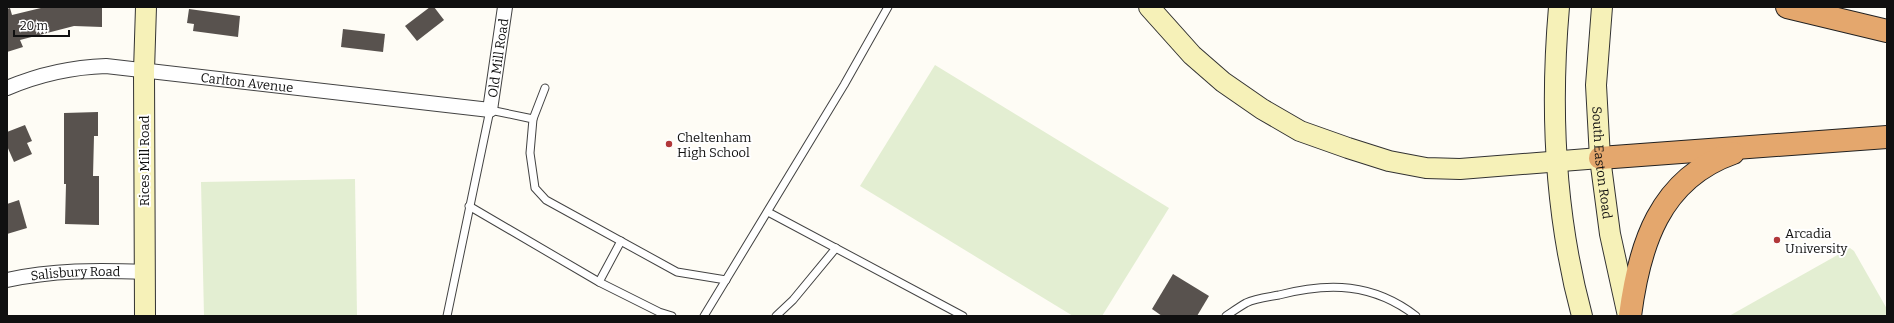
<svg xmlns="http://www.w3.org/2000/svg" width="1894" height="323" font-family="Bitter,serif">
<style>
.pitch{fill:#e3eed2}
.building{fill:#58524e}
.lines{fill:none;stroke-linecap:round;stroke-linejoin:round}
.lane-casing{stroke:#434343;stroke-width:9}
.street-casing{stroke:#434343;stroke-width:16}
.secondary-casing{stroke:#323232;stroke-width:22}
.highway-casing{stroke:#212121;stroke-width:24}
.lane{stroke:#fff;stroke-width:7}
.street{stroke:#fff;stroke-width:14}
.secondary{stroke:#f6f1b8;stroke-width:20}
.highway{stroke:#e4a76d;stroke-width:22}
.poi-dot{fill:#b13739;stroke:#fff;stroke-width:1.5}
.labels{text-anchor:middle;stroke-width:4;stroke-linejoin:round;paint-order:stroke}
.street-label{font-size:13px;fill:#101010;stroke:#fff}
.poi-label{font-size:13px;fill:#101010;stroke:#fff;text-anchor:start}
</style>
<rect width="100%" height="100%" fill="#fefcf5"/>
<g class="pitch">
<polygon points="935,65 1169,208 1102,316 1073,316 860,186"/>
<polygon points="355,179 357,316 204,316 201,182"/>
<polygon points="1850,248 1854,251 1887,309 1887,316 1729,316"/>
</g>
<g class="building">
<polygon points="45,7 102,7 102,27 74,26 20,40 23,47 7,52 7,9 10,8 12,15"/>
<polygon points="430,7 434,7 444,20 417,41 405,26"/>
<polygon points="189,9 240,16 238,37 193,31 194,24 187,23"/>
<polygon points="343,29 385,34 383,52 341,47"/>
<polygon points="98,112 98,136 94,136 93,176 99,176 99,225 65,224 66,184 64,184 64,113"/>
<polygon points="25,125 32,141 27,143 32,154 14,162 7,146 7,132"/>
<polygon points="19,200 27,228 7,234 7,204"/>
<polygon points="1173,274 1209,296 1197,316 1162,316 1152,309"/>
</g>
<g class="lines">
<g class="lane-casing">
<g id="lane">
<polyline points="533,119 545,88"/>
<polyline points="469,206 599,282 659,312 672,316"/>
<polyline points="768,212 963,316"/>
<polyline points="599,282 621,241"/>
<polyline points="447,316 490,110 533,119 530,153 535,188 546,200 677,272 726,280"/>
<polyline points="704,316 844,85 888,7"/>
<polyline points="776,316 793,300 836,248"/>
<path d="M 1226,316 C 1232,312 1239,307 1246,303 C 1256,298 1269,297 1279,295 C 1329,282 1373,283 1416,316"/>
</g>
</g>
<g class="street-casing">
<g id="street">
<path id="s1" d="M 7,88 C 38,75 72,67 106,66 L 490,110 L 505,7"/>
<path id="s2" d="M 7,280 C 52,270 98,270 144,272"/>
</g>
</g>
<g class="secondary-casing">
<g id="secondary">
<polyline points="1149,7 1192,55 1223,82 1262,109 1300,131 1348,148 1389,161 1426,168 1460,169 1600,158"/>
<path d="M 1559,7 C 1550,110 1555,216 1582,316"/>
<path id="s3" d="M 1602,7 L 1596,85 L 1600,158 L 1610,234 L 1628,316"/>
<polyline points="145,316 144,71 146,7"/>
</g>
</g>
<g class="highway-casing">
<g id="highway">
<polyline points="1787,7 1887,31"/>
<polyline points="1600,158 1887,137"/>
<path d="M 1630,316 C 1639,246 1659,179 1733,153"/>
</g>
</g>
<use href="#lane" class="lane"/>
<use href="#street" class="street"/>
<use href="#secondary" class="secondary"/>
<use href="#highway" class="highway"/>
</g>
<g class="poi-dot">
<circle cx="669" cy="144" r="4"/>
<circle cx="1777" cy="240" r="4"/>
</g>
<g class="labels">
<g class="street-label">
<text dy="5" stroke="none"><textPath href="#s1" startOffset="541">Old Mill Road</textPath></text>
<text dy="5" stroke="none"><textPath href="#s1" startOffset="244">Carlton Avenue</textPath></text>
<text transform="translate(144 161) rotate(-90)" y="5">Rices Mill Road</text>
<text dy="5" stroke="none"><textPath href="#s3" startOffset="156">South Easton Road</textPath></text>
<text dy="5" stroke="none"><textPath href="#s2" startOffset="69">Salisbury Road</textPath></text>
</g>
<g class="poi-label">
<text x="677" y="142">Cheltenham<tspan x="677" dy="15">High School</tspan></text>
<text x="1785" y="238">Arcadia<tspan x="1785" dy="15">University</tspan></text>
</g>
</g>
<rect width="1894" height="323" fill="none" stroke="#101010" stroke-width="16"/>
<path d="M14 30v6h55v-6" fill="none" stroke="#101010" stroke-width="2"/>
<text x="20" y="30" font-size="12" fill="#101010" stroke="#ffffff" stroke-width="3" paint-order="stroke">20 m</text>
</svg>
